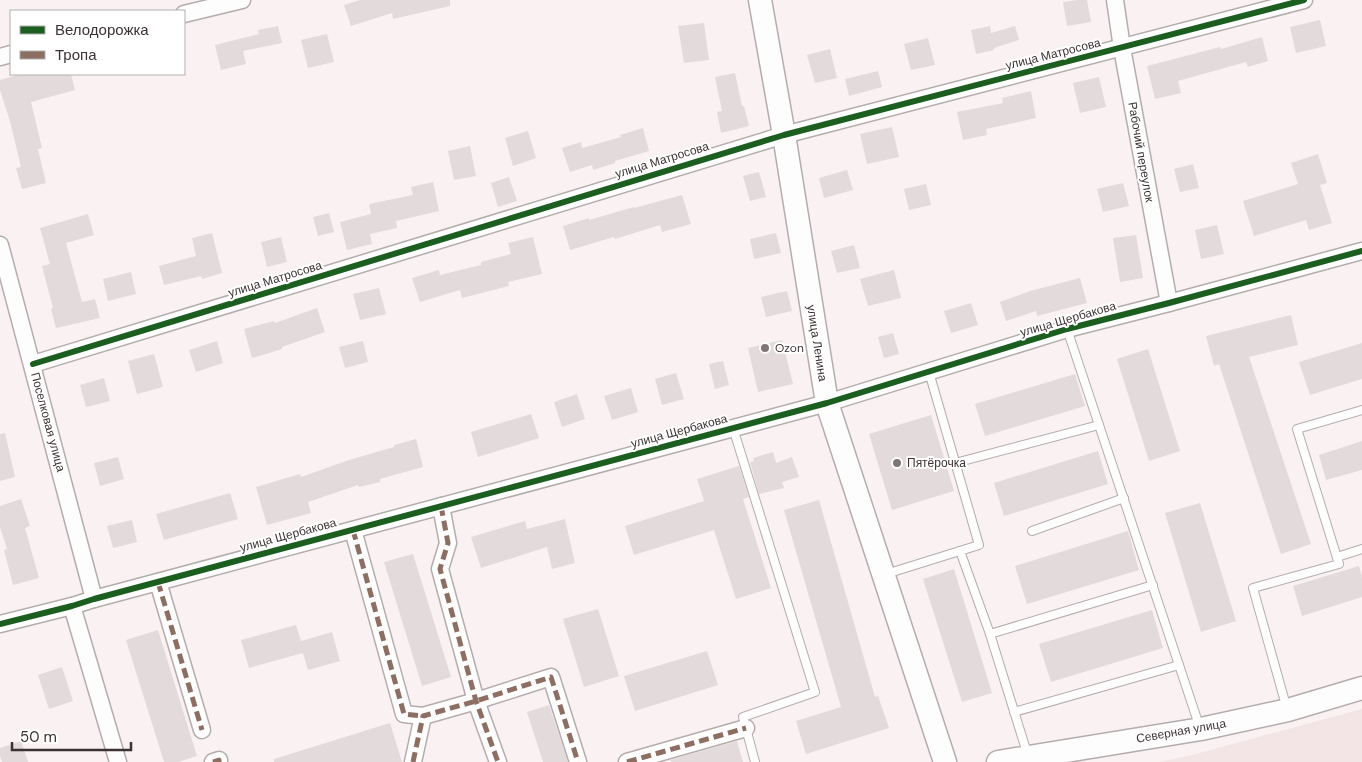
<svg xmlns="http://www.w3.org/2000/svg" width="1362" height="762" font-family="'DM Sans',sans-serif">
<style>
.built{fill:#f3e4e5}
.building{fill:#e2dadb}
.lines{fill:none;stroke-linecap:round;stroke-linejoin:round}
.lane-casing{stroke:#b5acad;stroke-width:10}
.street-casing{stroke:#b5acad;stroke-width:19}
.secondary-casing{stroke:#b5acad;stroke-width:25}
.lane{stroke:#fefdfd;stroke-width:8}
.street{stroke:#fefdfd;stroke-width:16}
.secondary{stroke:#fefdfd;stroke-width:22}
.quiet{stroke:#8d6e63;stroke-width:5;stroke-dasharray:10 5;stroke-linecap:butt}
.cycleway-casing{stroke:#fff;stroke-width:9}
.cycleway{stroke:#1b5e20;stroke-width:6}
.poi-dot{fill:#7e7576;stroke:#fff;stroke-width:2}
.labels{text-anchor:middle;stroke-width:4;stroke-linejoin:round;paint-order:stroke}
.street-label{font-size:12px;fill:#3c3233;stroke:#fff}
.poi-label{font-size:12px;fill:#3c3233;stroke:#fff;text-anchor:start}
</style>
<rect width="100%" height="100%" fill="#faf2f2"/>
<polygon class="built" points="1362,709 1362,762 1159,762 1192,755"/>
<g class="building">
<polygon points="360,0 450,0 450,6 393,19 392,13 351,26 344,5"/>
<polygon points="1078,0 1087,0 1091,22 1067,26 1063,2"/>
<polygon points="1320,20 1326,46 1296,53 1290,27"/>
<polygon points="704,23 709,60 684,63 678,26"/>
<polygon points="278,26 282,43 243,51 246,64 221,70 215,45 259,34 258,30"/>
<polygon points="990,26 991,33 1015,26 1019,40 994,48 994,50 976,54 971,30"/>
<polygon points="327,34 334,62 308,68 301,40"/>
<polygon points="1262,37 1268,61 1248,67 1246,62 1178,81 1181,93 1155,99 1147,66 1220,47 1221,49"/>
<polygon points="928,38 935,65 911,70 904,44"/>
<polygon points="830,49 837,78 815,83 807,55"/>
<polygon points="878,71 882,87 849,96 845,79"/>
<polygon points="735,73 742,106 744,106 749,126 721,133 717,112 722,111 715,77"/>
<polygon points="21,74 71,74 75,90 31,102 42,148 38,149 46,183 22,189 16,168 21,167 10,121 0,90 0,80"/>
<polygon points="1099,77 1106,107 1080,113 1073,83"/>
<polygon points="1031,91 1036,118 986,129 987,135 963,140 957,112 1003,103 1002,98"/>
<polygon points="892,127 899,157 867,164 860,134"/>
<polygon points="643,128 649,151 615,161 615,163 593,170 592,165 570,172 562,148 581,142 582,148 621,137 620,135"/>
<polygon points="528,131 536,158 513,166 505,138"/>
<polygon points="470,146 476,176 454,180 448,151"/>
<polygon points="1318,154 1327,183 1320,185 1332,223 1309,230 1306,220 1254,236 1243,201 1298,184 1291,163"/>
<polygon points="1193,164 1199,188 1180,192 1174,169"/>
<polygon points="847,170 853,190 824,198 819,178"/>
<polygon points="759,172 766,197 750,201 743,176"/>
<polygon points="509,177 517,201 498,207 491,183"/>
<polygon points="433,182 439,211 396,221 397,228 370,234 372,244 347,250 340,222 371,214 369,204 413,195 411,187"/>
<polygon points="1123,183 1129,206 1103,212 1097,189"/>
<polygon points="926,184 931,205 909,210 904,189"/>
<polygon points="682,195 691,224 662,232 660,225 615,239 614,237 570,250 563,226 589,218 589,220 634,207 634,208"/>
<polygon points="329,213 334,232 318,236 313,217"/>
<polygon points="88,214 94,235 66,243 82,302 95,299 100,318 56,328 51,309 53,308 42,266 50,264 40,228"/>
<polygon points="1217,225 1224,254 1201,259 1195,230"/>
<polygon points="212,233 222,273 202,279 201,276 164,285 159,266 196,256 192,238"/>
<polygon points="776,233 781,253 754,259 750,239"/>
<polygon points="1136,235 1143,278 1120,282 1113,238"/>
<polygon points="281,237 287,262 267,267 261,242"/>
<polygon points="533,237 542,274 508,282 509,286 462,298 460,290 420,302 412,278 439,270 440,275 481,265 481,262 511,254 508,243"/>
<polygon points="854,245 860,268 837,273 831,251"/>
<polygon points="894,270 901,298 868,306 860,279"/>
<polygon points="131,272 136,294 108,301 103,279"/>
<polygon points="1080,278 1087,303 1037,316 1036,311 1006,321 1000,302 1030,291"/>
<polygon points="379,288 386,314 360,320 353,294"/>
<polygon points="787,291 792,311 766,317 761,297"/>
<polygon points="971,303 978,325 951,333 944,311"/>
<polygon points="317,308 325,332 282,347 282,349 252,358 244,329 274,321 275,323"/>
<polygon points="1291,315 1298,345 1249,357 1311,544 1281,554 1219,364 1214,366 1206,336"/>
<polygon points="893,333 899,354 884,358 878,337"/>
<polygon points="782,340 793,384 758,392 748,348"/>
<polygon points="217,341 223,363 196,372 189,350"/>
<polygon points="363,341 368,362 345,368 339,347"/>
<polygon points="1362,343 1362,379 1310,395 1299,362"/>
<polygon points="1148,349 1180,451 1149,461 1117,359"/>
<polygon points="154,354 163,387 137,394 128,361"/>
<polygon points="723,361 729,385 715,389 709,364"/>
<polygon points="676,373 684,399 662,405 655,379"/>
<polygon points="1075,374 1085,406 985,436 975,404"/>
<polygon points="104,378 110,401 86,407 80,385"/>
<polygon points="631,388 638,412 612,420 604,396"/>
<polygon points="577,394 585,419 562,427 554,402"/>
<polygon points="531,414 539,438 478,457 471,432"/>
<polygon points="931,415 954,491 892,510 869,434"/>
<polygon points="5,433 15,477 0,481 0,434"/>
<polygon points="416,439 423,467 380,479 380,482 359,487 358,485 308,502 311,513 267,525 256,487 300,474 301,477 349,460 394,447 394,445"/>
<polygon points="1362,441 1362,470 1326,480 1319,455"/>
<polygon points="1098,451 1108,484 1004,516 994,483"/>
<polygon points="773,452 776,463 792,457 799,477 782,482 784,488 759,494 750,462 754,461 753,458"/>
<polygon points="118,457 124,479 100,486 94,463"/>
<polygon points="739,466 749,497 743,499 771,588 736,599 714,530 634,555 625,526 704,501 697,479"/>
<polygon points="230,493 238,519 164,540 156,514"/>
<polygon points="21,499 30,526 25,528 39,578 13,585 4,550 7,549 0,527 0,506"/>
<polygon points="819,500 875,697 878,696 889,728 806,754 796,721 841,707 784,510"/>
<polygon points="1200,503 1236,621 1201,632 1165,513"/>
<polygon points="565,519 575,563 552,569 547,547 481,568 471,537 525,521 527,529"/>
<polygon points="132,520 137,542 113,548 107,526"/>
<polygon points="1128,531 1139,570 1027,604 1015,566"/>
<polygon points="413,554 451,677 422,686 384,562"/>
<polygon points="1359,566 1362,577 1362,597 1302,616 1293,586"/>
<polygon points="954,569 992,693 962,702 923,579"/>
<polygon points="598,609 619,676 584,687 563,619"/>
<polygon points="1152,610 1163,648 1051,682 1039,644"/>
<polygon points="296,625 301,641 332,632 340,661 308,670 303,653 249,668 241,640"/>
<polygon points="158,630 197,756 178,762 164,762 126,640"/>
<polygon points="707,651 718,685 635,711 624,676"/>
<polygon points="62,667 73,701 49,709 38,675"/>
<polygon points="549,705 568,762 543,762 527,712"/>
<polygon points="390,723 402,762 274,762 274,759"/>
<polygon points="21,741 28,762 2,762 0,756 0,748"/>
<polygon points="737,741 743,762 671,762 670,760"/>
</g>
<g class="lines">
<g class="lane-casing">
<g id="lane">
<polyline points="1067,329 1200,728"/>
<polyline points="733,428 815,692 743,717 755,762"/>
<polyline points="955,463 1099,425"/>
<polyline points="1032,531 1124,498"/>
<polyline points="960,551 990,634"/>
<polyline points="1337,557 1362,549"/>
<polyline points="886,574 979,545 929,372"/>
<polyline points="1287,709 1253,588 1339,564 1297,429 1362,410"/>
<polyline points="1014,712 1179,665"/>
<polyline points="1028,756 990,634 1153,585"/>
</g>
</g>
<g class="street-casing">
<g id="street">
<polyline points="1115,0 1122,48 1169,303"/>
<polyline points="184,14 242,0"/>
<polyline points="0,57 11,54"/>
<polyline points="0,245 94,599"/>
<polyline points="33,364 784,135 1304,0"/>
<polyline points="441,506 448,543 440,569 476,701 498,762"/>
<polyline points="353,530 404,714 423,716"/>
<polyline points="158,582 202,730"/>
<polyline points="72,606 118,762"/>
<polyline points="0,624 72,606 94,599 827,403 1067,329 1169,303 1362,251"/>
<polyline points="213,762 219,760 219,762"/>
<polyline points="413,762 423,716 476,701 551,677 578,762"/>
<polyline points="627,762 746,728"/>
</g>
</g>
<g class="secondary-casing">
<g id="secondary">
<polyline points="760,0 784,135 827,403 945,762"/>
<polyline points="998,762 1201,729 1288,710 1362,688"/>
</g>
</g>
<use href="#lane" class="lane"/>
<use href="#street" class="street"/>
<use href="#secondary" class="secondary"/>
<g class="quiet">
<polyline points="441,506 448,543 440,569 476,701 498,762"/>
<polyline points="353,530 404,714 423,716"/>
<polyline points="158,582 202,730"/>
<polyline points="213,762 219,760 219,762"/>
<polyline points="413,762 423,716 476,701 551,677 578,762"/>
<polyline points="627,762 746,728"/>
</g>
<g class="cycleway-casing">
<g id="cycleway">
<polyline points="33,364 784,135 1304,0"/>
<polyline points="0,624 72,606 94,599 827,403 1067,329 1169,303 1362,251"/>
</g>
</g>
<use href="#cycleway" class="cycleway"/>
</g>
<g class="poi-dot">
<circle cx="765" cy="348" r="5"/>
<circle cx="897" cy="463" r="5"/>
</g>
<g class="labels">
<g class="street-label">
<text transform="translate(1053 54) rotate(-14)" y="4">улица Матросова</text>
<text transform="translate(1141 152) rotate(80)" y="4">Рабочий переулок</text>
<text transform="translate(662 160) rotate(-17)" y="4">улица Матросова</text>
<text transform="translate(275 279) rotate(-17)" y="4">улица Матросова</text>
<text transform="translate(1068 319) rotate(-16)" y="4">улица Щербакова</text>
<text transform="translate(817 343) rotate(81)" y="4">улица Ленина</text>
<text transform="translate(48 422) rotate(75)" y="4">Поселковая улица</text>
<text transform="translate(679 431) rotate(-15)" y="4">улица Щербакова</text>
<text transform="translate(288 535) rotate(-15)" y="4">улица Щербакова</text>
<text transform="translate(1181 731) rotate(-10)" y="4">Северная улица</text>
</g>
<g class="poi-label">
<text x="775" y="352">Ozon</text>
<text x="907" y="467">Пятёрочка</text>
</g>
</g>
<rect x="10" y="10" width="175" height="65" fill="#ffffff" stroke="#b1adad"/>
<rect x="20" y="26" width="25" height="8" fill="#1b5e20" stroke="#b1adad"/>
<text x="55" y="35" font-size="15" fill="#3c3233">Велодорожка</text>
<rect x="20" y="51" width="25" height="8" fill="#8d6e63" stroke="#b1adad"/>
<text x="55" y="60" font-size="15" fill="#3c3233">Тропа</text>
<path d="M12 742v8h119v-8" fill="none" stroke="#3c3233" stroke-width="2.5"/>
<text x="20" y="742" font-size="15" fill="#3c3233" stroke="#ffffff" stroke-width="4" paint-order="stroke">50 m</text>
</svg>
